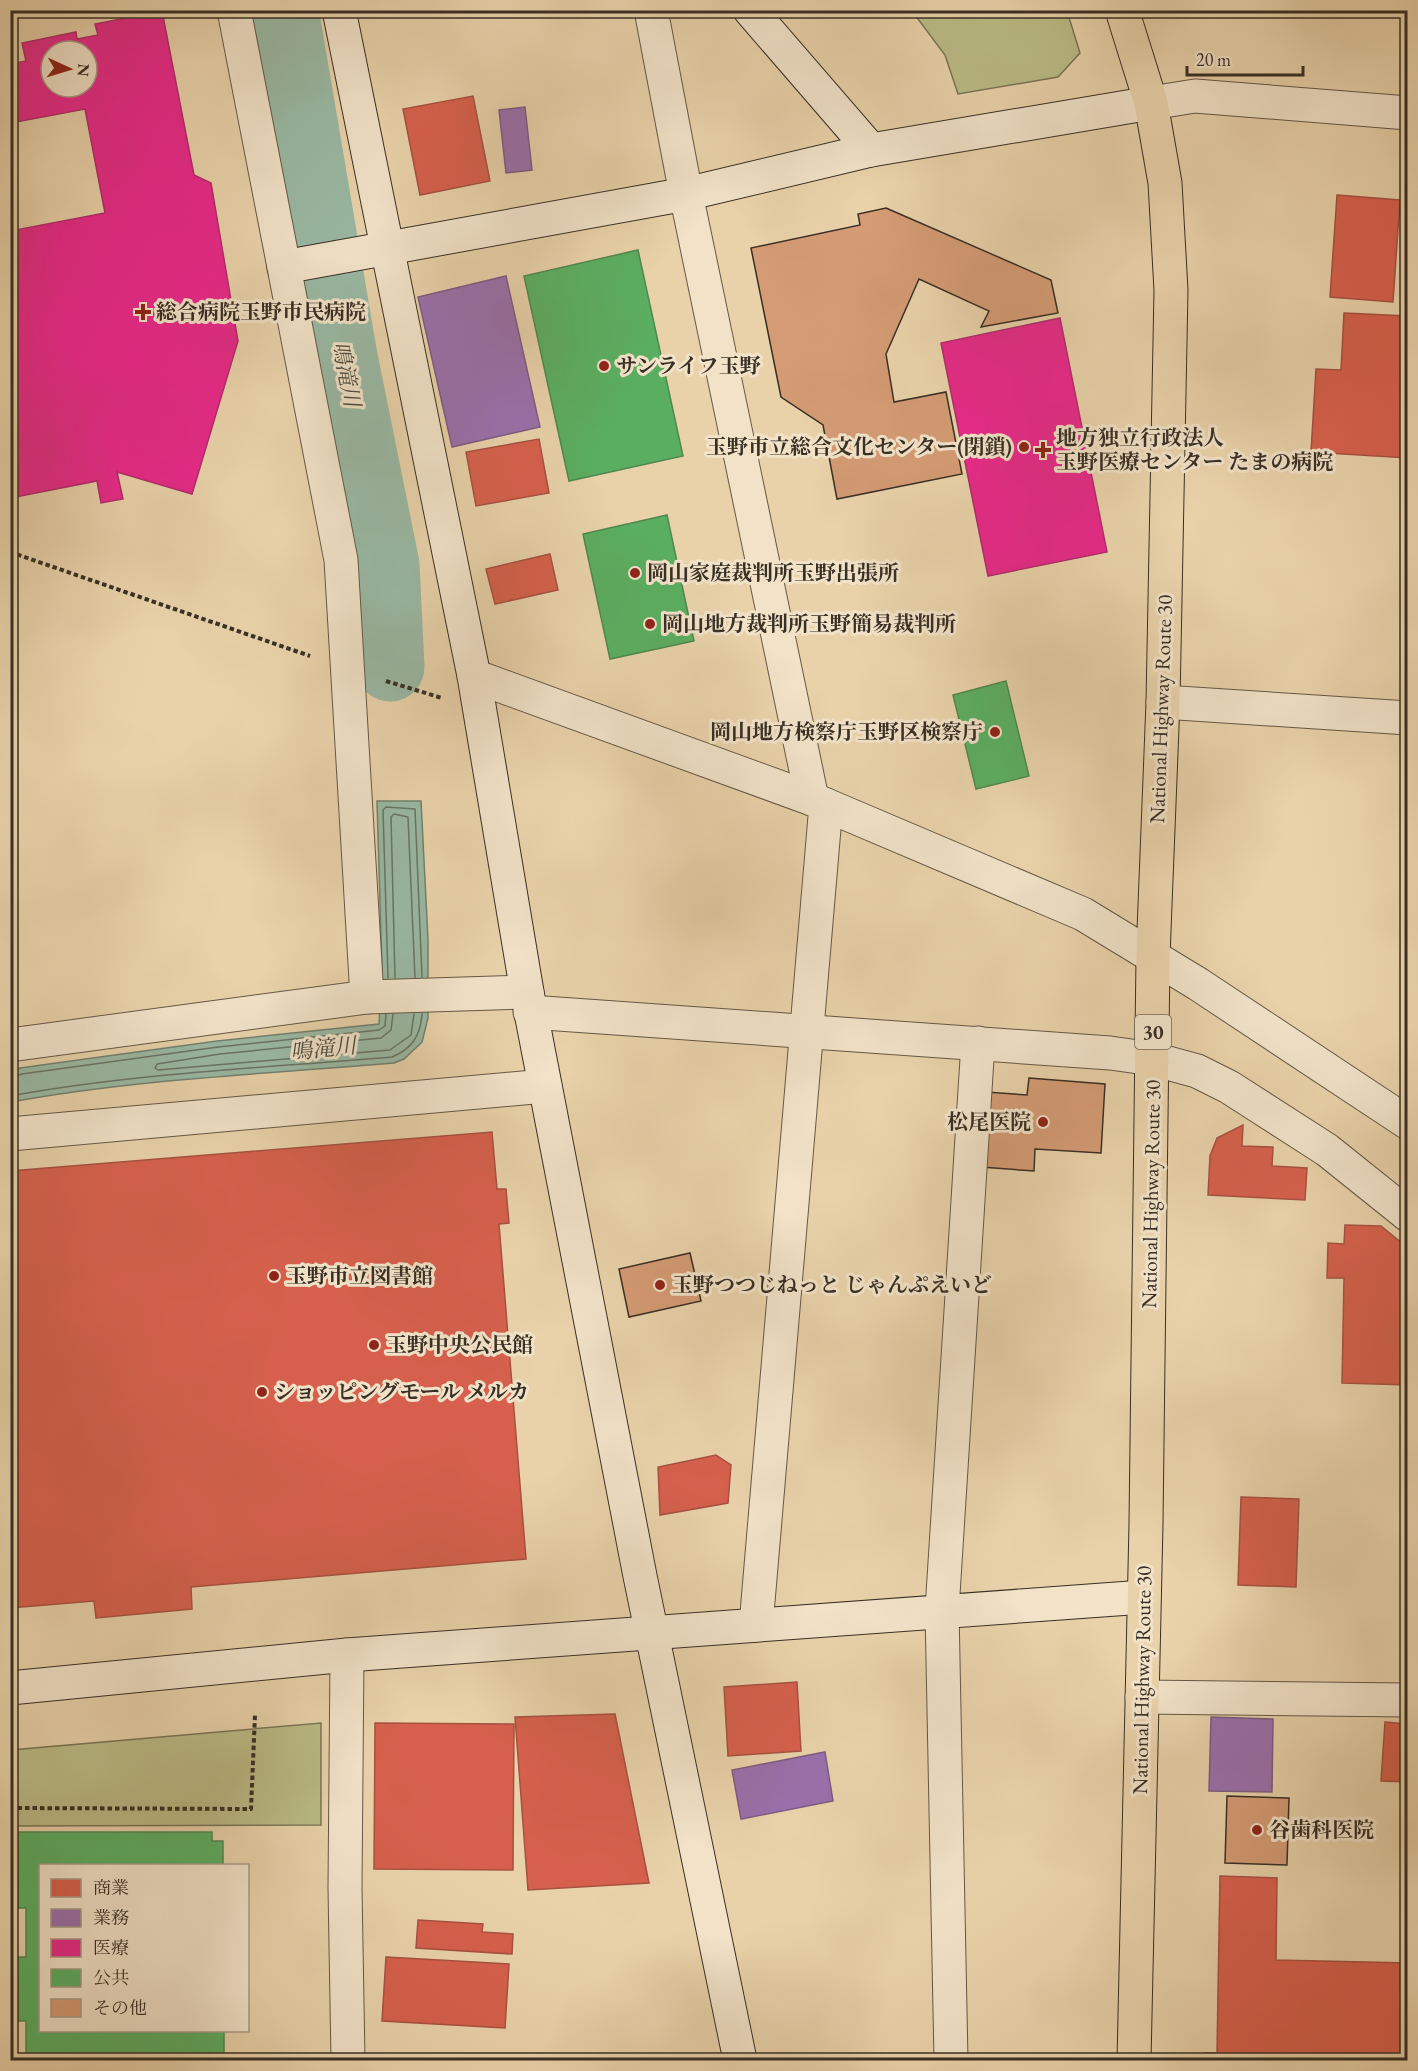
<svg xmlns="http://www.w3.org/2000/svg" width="1418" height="2071" font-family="'EB Garamond','Noto Serif JP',serif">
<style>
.green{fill:#babb86;stroke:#797556;stroke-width:1.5}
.water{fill:#99b8a3;stroke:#728171;stroke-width:1.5}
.shops{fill:#d6604d;stroke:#a75141;stroke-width:1.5}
.offices{fill:#9970ab;stroke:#7c5c83;stroke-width:1.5}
.health{fill:#e7298a;stroke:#b22b6c;stroke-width:1.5;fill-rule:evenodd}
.public{fill:#5aae61;stroke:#50884f;stroke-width:1.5}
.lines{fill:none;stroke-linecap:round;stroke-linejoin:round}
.shore{stroke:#687464;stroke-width:1.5}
.river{stroke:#99b8a3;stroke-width:69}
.building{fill:#d49b74;stroke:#382f25;stroke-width:1.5}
.street-casing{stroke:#645846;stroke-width:35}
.secondary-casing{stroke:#382f25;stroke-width:35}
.highway-casing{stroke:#382f25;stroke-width:35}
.path{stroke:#382f25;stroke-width:4;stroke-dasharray:4.5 3;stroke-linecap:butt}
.street{stroke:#f1e2c8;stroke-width:33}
.secondary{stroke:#f1e2c8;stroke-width:33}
.highway{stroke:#e9d2aa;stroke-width:33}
.poi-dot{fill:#8f2418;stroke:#f1e2c8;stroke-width:2}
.labels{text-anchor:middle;stroke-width:6;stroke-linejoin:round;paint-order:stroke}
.shield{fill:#f1e2c8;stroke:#706556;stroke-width:1.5}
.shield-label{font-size:20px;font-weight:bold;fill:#382f25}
.poi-label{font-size:21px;font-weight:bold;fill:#382f25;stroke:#f1e2c8;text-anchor:start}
.street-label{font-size:21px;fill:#382f25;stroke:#f1e2c8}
.water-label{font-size:22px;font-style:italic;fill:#4b4a3e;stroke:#f1e2c8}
</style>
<rect width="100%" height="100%" fill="#e9d2aa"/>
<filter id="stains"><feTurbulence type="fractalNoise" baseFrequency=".00333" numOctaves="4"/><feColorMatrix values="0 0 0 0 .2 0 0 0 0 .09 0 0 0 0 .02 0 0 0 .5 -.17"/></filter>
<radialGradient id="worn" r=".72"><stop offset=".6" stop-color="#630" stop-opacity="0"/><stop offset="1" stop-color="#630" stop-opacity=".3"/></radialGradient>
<g class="green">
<polygon points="912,11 1067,11 1080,53 1058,77 958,94 945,55"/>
<polygon points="321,1723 321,1825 11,1826 11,1750"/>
</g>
<path class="water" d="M 377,801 L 421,801 L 428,940 L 428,1018 L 422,1042 L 404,1059 L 394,1063 C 266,1074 136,1079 11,1102 L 11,1073 L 20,1068 L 217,1041 L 379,1024 L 382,969 Z"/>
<g class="shops">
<polygon points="473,96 490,181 420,195 403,109"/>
<polygon points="1337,195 1400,200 1393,302 1330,297"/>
<polygon points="1344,313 1408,316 1408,458 1311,452 1316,369 1341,370"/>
<polygon points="539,439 549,493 476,506 466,452"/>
<polygon points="550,554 558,590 495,604 486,569"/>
<polygon points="1243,1125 1242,1146 1273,1147 1272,1166 1307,1168 1305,1200 1208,1195 1210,1156 1217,1138"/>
<polygon points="492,1132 497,1189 506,1189 509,1223 499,1224 526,1559 191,1587 192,1609 96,1618 94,1601 10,1608 10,1171"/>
<polygon points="1345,1225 1381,1226 1408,1248 1408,1385 1342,1383 1344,1278 1327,1278 1328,1243 1344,1244"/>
<polygon points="716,1455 731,1465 728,1503 660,1515 658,1467"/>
<polygon points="1241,1497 1299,1499 1296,1587 1238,1585"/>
<polygon points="797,1682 801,1751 728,1756 724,1687"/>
<polygon points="615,1714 649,1883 528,1890 515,1717"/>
<polygon points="1385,1722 1408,1724 1408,1782 1381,1781"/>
<polygon points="375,1723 514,1724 513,1870 374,1869"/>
<polygon points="1220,1876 1277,1878 1276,1960 1408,1963 1408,2060 1204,2060 1204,2053 1217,2053"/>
<polygon points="418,1920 483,1924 482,1932 513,1934 512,1954 416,1948"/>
<polygon points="386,1957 509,1964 505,2028 382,2021"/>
</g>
<g class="offices">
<polygon points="525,107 532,170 506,173 499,110"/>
<polygon points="506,276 540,427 452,447 418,297"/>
<polygon points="1211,1717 1273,1719 1272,1792 1209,1791"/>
<polygon points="825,1752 833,1801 741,1819 732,1770"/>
</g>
<g class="health">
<path d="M 162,11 L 194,175 L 211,183 L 238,341 L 192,494 L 117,472 L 123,499 L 101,503 L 97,481 L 10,498 L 10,468 L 18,467 L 10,432 L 10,231 L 105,213 L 85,109 L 10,123 L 10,64 L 26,61 L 22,43 L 76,32 L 77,39 L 98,35 L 95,24 ZM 51,51 L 87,51 L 87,87 L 51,87 Z"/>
<polygon points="1060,318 1107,552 988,576 941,343"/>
</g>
<g class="public">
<polygon points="638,250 683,456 569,481 524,276"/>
<polygon points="667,515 694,641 610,659 583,534"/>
<polygon points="1006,681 1029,776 976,789 953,695"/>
<polygon points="18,1832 212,1832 212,1841 223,1841 223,1866 40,1866 40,2030 224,2030 224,2060 26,2060 26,2021 10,2021 10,1957 26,1957 26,1908 18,1908"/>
</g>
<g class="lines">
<g class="shore">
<polyline points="388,978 383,810 386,807 415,809 422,977"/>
<polyline points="395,978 391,817 394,814 408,817 415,978"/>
<polyline points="393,1014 391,1030 381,1038 220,1054 157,1064 155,1068 158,1070 390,1050 411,1035 414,1014"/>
<polyline points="10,1078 22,1074 218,1047 379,1030 385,1026 386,1014"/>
<path d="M 10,1096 C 136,1073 265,1068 392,1057 C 412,1049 421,1035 422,1013"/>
</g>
<polyline class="river" points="284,10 343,357 385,565 390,667"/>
</g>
<g class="building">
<polygon points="886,208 1051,280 1058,313 981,327 989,311 919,279 886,354 894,402 946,392 962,474 837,499 823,425 781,397 751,248 860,225 858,214"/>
<polygon points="1029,1078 1105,1084 1101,1153 1035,1149 1034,1171 981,1167 986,1092 1027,1095"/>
<polygon points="690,1253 701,1301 629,1317 619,1269"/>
<polygon points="1227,1796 1289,1798 1287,1865 1225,1863"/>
</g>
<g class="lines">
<g class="street-casing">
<g id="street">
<polyline points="234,10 341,560 367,997"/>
<polyline points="651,10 686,194 812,799"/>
<polyline points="1151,103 1195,96 1408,113"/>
<polyline points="474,676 812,799 1083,914 1198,984 1408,1123"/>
<polyline points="1163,702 1408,718"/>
<polyline points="530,1012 1110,1053 1153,1059 1197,1071 1229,1087 1327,1150 1408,1215"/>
<polyline points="10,1045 367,997 527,992"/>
<polyline points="10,1134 545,1086"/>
<polyline points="756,1625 826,805"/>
<polyline points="347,1655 345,1888 348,2060"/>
<polyline points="1142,1697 1408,1700"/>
<polyline points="951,2060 942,1610 978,1043"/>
</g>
</g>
<g class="secondary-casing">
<g id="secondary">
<polyline points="339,10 474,676 527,992 640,1576 740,2060"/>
<polyline points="750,10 871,150"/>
<polyline points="284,267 686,194 871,150 1151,103"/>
<polyline points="10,1688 347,1655 1144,1597"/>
</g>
</g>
<g class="highway-casing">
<polyline id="highway" points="1122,10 1151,103 1165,183 1171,290 1163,702 1153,956 1146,1524 1134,2060"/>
</g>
<g class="path">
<polyline points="10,552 310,656"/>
<polyline points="386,681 442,698"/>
<polyline points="10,1808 251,1809 255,1715"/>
</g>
<use href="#street" class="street"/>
<use href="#secondary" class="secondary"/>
<use href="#highway" class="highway"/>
</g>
<g class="poi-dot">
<path d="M140 303h6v6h6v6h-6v6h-6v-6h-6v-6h6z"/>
<circle cx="604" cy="366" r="6"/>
<circle cx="1024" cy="447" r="6"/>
<path d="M1040 441h6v6h6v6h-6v6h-6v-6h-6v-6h6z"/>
<circle cx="635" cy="573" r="6"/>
<circle cx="650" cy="624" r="6"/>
<circle cx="995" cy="732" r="6"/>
<circle cx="1043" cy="1122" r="6"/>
<circle cx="274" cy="1276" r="6"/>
<circle cx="660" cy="1285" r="6"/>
<circle cx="374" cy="1345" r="6"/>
<circle cx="262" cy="1392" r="6"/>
<circle cx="1257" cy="1830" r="6"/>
</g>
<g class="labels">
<rect class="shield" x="1135" y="1015" width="36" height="34" rx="4.5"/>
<g class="shield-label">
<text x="1153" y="1039">30</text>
</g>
<g class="poi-label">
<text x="156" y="319">総合病院玉野市民病院</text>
<text x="616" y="373">サンライフ玉野</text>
<text x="1056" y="445">地方独立行政法人<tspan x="1056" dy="24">玉野医療センター たまの病院</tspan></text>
<text x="1012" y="454" text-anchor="end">玉野市立総合文化センター(閉鎖)</text>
<text x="647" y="580">岡山家庭裁判所玉野出張所</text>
<text x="662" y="631">岡山地方裁判所玉野簡易裁判所</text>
<text x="983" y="739" text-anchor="end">岡山地方検察庁玉野区検察庁</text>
<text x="1031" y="1129" text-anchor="end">松尾医院</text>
<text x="286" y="1283">玉野市立図書館</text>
<text x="672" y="1292">玉野つつじねっと じゃんぷえいど</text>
<text x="386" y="1352">玉野中央公民館</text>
<text x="274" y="1399">ショッピングモール メルカ</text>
<text x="1269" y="1837">谷歯科医院</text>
</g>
<g class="street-label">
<text transform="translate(1161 709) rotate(-88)" y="7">National Highway Route 30</text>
<text transform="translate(1151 1194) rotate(-89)" y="7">National Highway Route 30</text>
<text transform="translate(1142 1680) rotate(-89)" y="7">National Highway Route 30</text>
</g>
<g class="water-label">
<text transform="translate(347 374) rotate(79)" y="8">鳴滝川</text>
<text transform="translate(323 1048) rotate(-6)" y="8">鳴滝川</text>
</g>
</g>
<rect width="1418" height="2071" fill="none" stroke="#e9d2aa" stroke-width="36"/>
<rect x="12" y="12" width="1394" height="2047" fill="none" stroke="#382f25" stroke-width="3"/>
<rect x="18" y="18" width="1382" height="2035" fill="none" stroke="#382f25" stroke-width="1.5"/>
<rect x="39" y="1864" width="210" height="168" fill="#f1e2c8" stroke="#a79a87" stroke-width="1.5"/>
<rect x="51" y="1879" width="30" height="18" fill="#d6604d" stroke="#a79a87" stroke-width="1.5"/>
<text x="93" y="1894" font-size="18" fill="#382f25">商業</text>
<rect x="51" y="1909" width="30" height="18" fill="#9970ab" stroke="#a79a87" stroke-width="1.5"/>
<text x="93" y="1924" font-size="18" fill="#382f25">業務</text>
<rect x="51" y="1939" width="30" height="18" fill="#e7298a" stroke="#a79a87" stroke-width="1.5"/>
<text x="93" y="1954" font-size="18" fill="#382f25">医療</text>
<rect x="51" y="1969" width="30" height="18" fill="#5aae61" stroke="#a79a87" stroke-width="1.5"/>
<text x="93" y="1984" font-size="18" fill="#382f25">公共</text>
<rect x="51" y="1999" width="30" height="18" fill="#d49b74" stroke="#a79a87" stroke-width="1.5"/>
<text x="93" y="2014" font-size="18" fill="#382f25">その他</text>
<g transform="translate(69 69) rotate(94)"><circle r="28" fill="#f1e2c8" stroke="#a79a87" stroke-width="1.5"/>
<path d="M0-4.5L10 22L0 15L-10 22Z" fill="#8f2418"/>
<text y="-9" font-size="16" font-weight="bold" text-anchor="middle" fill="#382f25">N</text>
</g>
<path d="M1187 66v9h116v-9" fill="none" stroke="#382f25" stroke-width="3"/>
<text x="1196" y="66" font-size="18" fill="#382f25" stroke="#f1e2c8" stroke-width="4.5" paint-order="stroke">20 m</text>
<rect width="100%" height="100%" filter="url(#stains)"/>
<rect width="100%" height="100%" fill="url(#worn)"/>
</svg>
